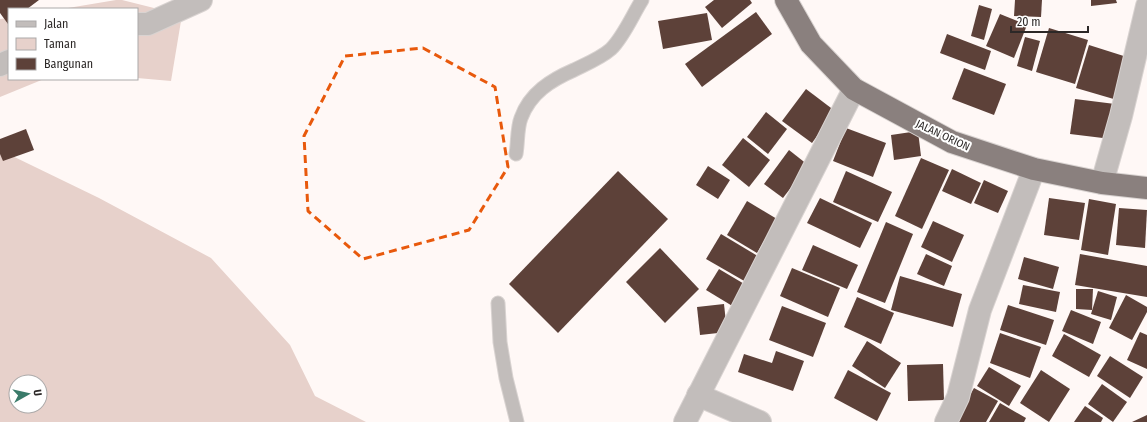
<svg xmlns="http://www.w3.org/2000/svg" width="1147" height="422" font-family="'Fira Sans Condensed',sans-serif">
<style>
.green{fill:#e7d1cb;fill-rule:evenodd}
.building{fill:#5d4139}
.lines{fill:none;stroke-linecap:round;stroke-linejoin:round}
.service-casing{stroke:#d9d3d1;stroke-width:15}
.minor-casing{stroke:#d9d3d1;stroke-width:24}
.trunk-casing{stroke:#d9d3d1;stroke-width:24}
.service{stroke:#c2bdbb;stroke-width:13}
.minor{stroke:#c2bdbb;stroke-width:22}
.trunk{stroke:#8a807e;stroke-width:22}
.marked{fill:none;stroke:#e8590c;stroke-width:3;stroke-dasharray:8 5;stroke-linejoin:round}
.labels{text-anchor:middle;stroke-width:4;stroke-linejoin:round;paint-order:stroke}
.street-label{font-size:11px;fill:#2c2827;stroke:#fff}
</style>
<rect width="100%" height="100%" fill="#fff8f6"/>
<g class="green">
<polygon points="116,0 122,0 182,15 171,81 137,78 137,9 62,9"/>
<polygon points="9,18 9,79 44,79 0,97 0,19"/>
<path d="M 0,150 L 99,198 L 211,258 L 290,345 L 315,396 L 366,422 L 0,422 ZM 16,382 L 40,382 L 40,406 L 16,406 Z"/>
</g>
<g class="building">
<polygon points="0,0 39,0 27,9 9,9 8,24 0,13"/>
<polygon points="714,0 750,0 752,3 722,28 705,7"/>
<polygon points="1015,0 1042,0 1041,17 1014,16"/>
<polygon points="1091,0 1116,0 1117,3 1091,6"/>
<polygon points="979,5 992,9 984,40 971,36"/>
<polygon points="756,12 772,34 702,87 685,64"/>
<polygon points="707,13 712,40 663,49 658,21"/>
<polygon points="1000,14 1027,25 1014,58 986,46"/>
<polygon points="1049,28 1088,40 1075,84 1036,72"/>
<polygon points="947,34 991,51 985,70 940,53"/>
<polygon points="1025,37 1040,41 1032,71 1017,66"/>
<polygon points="1089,45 1130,58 1117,100 1076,88"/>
<polygon points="964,68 1006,84 994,115 952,99"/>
<polygon points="806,89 835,111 812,143 782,121"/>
<polygon points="1075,99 1115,104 1111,139 1070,134"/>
<polygon points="766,112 787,129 768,154 747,137"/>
<polygon points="846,128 886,143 873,177 833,161"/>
<polygon points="26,129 34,150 3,161 0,154 0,139"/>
<polygon points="918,131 921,156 894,160 891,135"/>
<polygon points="743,138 770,160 749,187 722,165"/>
<polygon points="789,150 808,165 783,198 764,184"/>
<polygon points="921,158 949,170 922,229 895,216"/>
<polygon points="708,166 730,180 718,199 696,185"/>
<polygon points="952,169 981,183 971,204 942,191"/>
<polygon points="618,171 668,219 558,333 509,284"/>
<polygon points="846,171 892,192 878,222 833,202"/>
<polygon points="984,180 1008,191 998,213 974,203"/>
<polygon points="820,198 872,223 860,248 807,223"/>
<polygon points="1049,198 1085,203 1079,240 1044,235"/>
<polygon points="1089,199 1116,204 1108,255 1081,250"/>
<polygon points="747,201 777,219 757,253 727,235"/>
<polygon points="1119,208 1147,210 1145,248 1116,245"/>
<polygon points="933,221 964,235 952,262 921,247"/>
<polygon points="886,222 913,234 885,303 857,292"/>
<polygon points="721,234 761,258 746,282 706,259"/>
<polygon points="813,245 858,265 847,289 802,270"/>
<polygon points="660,248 699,289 665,323 626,282"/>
<polygon points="926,254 952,266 944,286 917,274"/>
<polygon points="1080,254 1147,266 1147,297 1075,285"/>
<polygon points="1024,257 1059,267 1053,289 1018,279"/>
<polygon points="792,268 840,288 828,317 780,296"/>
<polygon points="719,269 746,285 734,307 706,290"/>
<polygon points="900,276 962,294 953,327 891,310"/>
<polygon points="1023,285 1060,292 1056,312 1019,304"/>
<polygon points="1076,289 1093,289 1092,310 1076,309"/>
<polygon points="1098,291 1117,297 1111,320 1091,314"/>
<polygon points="1126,295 1147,307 1147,312 1132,340 1109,328"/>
<polygon points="857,297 894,313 881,344 844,327"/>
<polygon points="724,304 727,332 700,335 697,307"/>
<polygon points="1008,305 1054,320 1046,345 1000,330"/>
<polygon points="782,306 826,323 813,357 769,340"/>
<polygon points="1071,310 1101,322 1093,344 1062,331"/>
<polygon points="1140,332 1147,335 1147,369 1127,360"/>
<polygon points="1000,333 1041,347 1030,378 990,363"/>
<polygon points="1064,334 1101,355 1089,377 1052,356"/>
<polygon points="867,341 901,363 885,388 852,366"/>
<polygon points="776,351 804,361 793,391 738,372 744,354 772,363"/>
<polygon points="1110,356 1143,377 1130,398 1097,376"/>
<polygon points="943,364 944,400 908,401 907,365"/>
<polygon points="989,367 1021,386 1009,406 977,386"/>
<polygon points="848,370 891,393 877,421 834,398"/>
<polygon points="1041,370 1070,389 1049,422 1020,403"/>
<polygon points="1102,384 1127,402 1113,422 1088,404"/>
<polygon points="974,388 998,401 986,422 955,422"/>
<polygon points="1000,403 1026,418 1024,422 989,422"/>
<polygon points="1085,406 1103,418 1101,422 1074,422"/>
<polygon points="1147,415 1147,422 1132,422"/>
</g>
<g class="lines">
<g class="service-casing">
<g id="service">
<path d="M 516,154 C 518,143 517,128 521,118 C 530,93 551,80 574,70 C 586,64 601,58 611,49 C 624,36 632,16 642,0"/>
<polyline points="498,303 500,342 506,378 517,422"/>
</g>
</g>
<g class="minor-casing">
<g id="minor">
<polyline points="137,24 148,24 201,0"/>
<polyline points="0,65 9,61"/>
<polyline points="1102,183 1121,116 1147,6"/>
<polyline points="698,395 760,422"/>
<polyline points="685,422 854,89"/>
<polyline points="946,422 958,397 980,310 1034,169"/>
</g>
</g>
<g class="trunk-casing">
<polyline id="trunk" points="786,0 811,44 854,89 952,142 1034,169 1102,183 1147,188"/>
</g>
<use href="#service" class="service"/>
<use href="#minor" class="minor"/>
<use href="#trunk" class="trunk"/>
</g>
<path class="marked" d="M 423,48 L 495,87 L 508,167 L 469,230 L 363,259 L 308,211 L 304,136 L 345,56 Z"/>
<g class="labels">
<g class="street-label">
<text transform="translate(943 135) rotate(25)" y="4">JALAN ORION</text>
</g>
</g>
<rect x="8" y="8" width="130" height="72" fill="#ffffff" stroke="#aba9a9"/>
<rect x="16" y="21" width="20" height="6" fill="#c2bdbb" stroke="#aba9a9"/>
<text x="44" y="28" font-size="12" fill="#2c2827">Jalan</text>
<rect x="16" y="38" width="20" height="12" fill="#e7d1cb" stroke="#aba9a9"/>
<text x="44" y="48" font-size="12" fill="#2c2827">Taman</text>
<rect x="16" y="58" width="20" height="12" fill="#5d4139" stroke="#aba9a9"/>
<text x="44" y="68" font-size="12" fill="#2c2827">Bangunan</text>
<g transform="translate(28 394) rotate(82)"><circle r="19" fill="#ffffff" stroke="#aba9a9"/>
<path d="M0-3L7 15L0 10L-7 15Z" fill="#3a7b6a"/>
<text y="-6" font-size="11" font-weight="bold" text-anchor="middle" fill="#2c2827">U</text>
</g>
<path d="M1011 26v6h77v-6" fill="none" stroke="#2c2827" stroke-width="2"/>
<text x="1017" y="26" font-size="12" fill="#2c2827" stroke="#ffffff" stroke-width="3" paint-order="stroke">20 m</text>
</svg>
